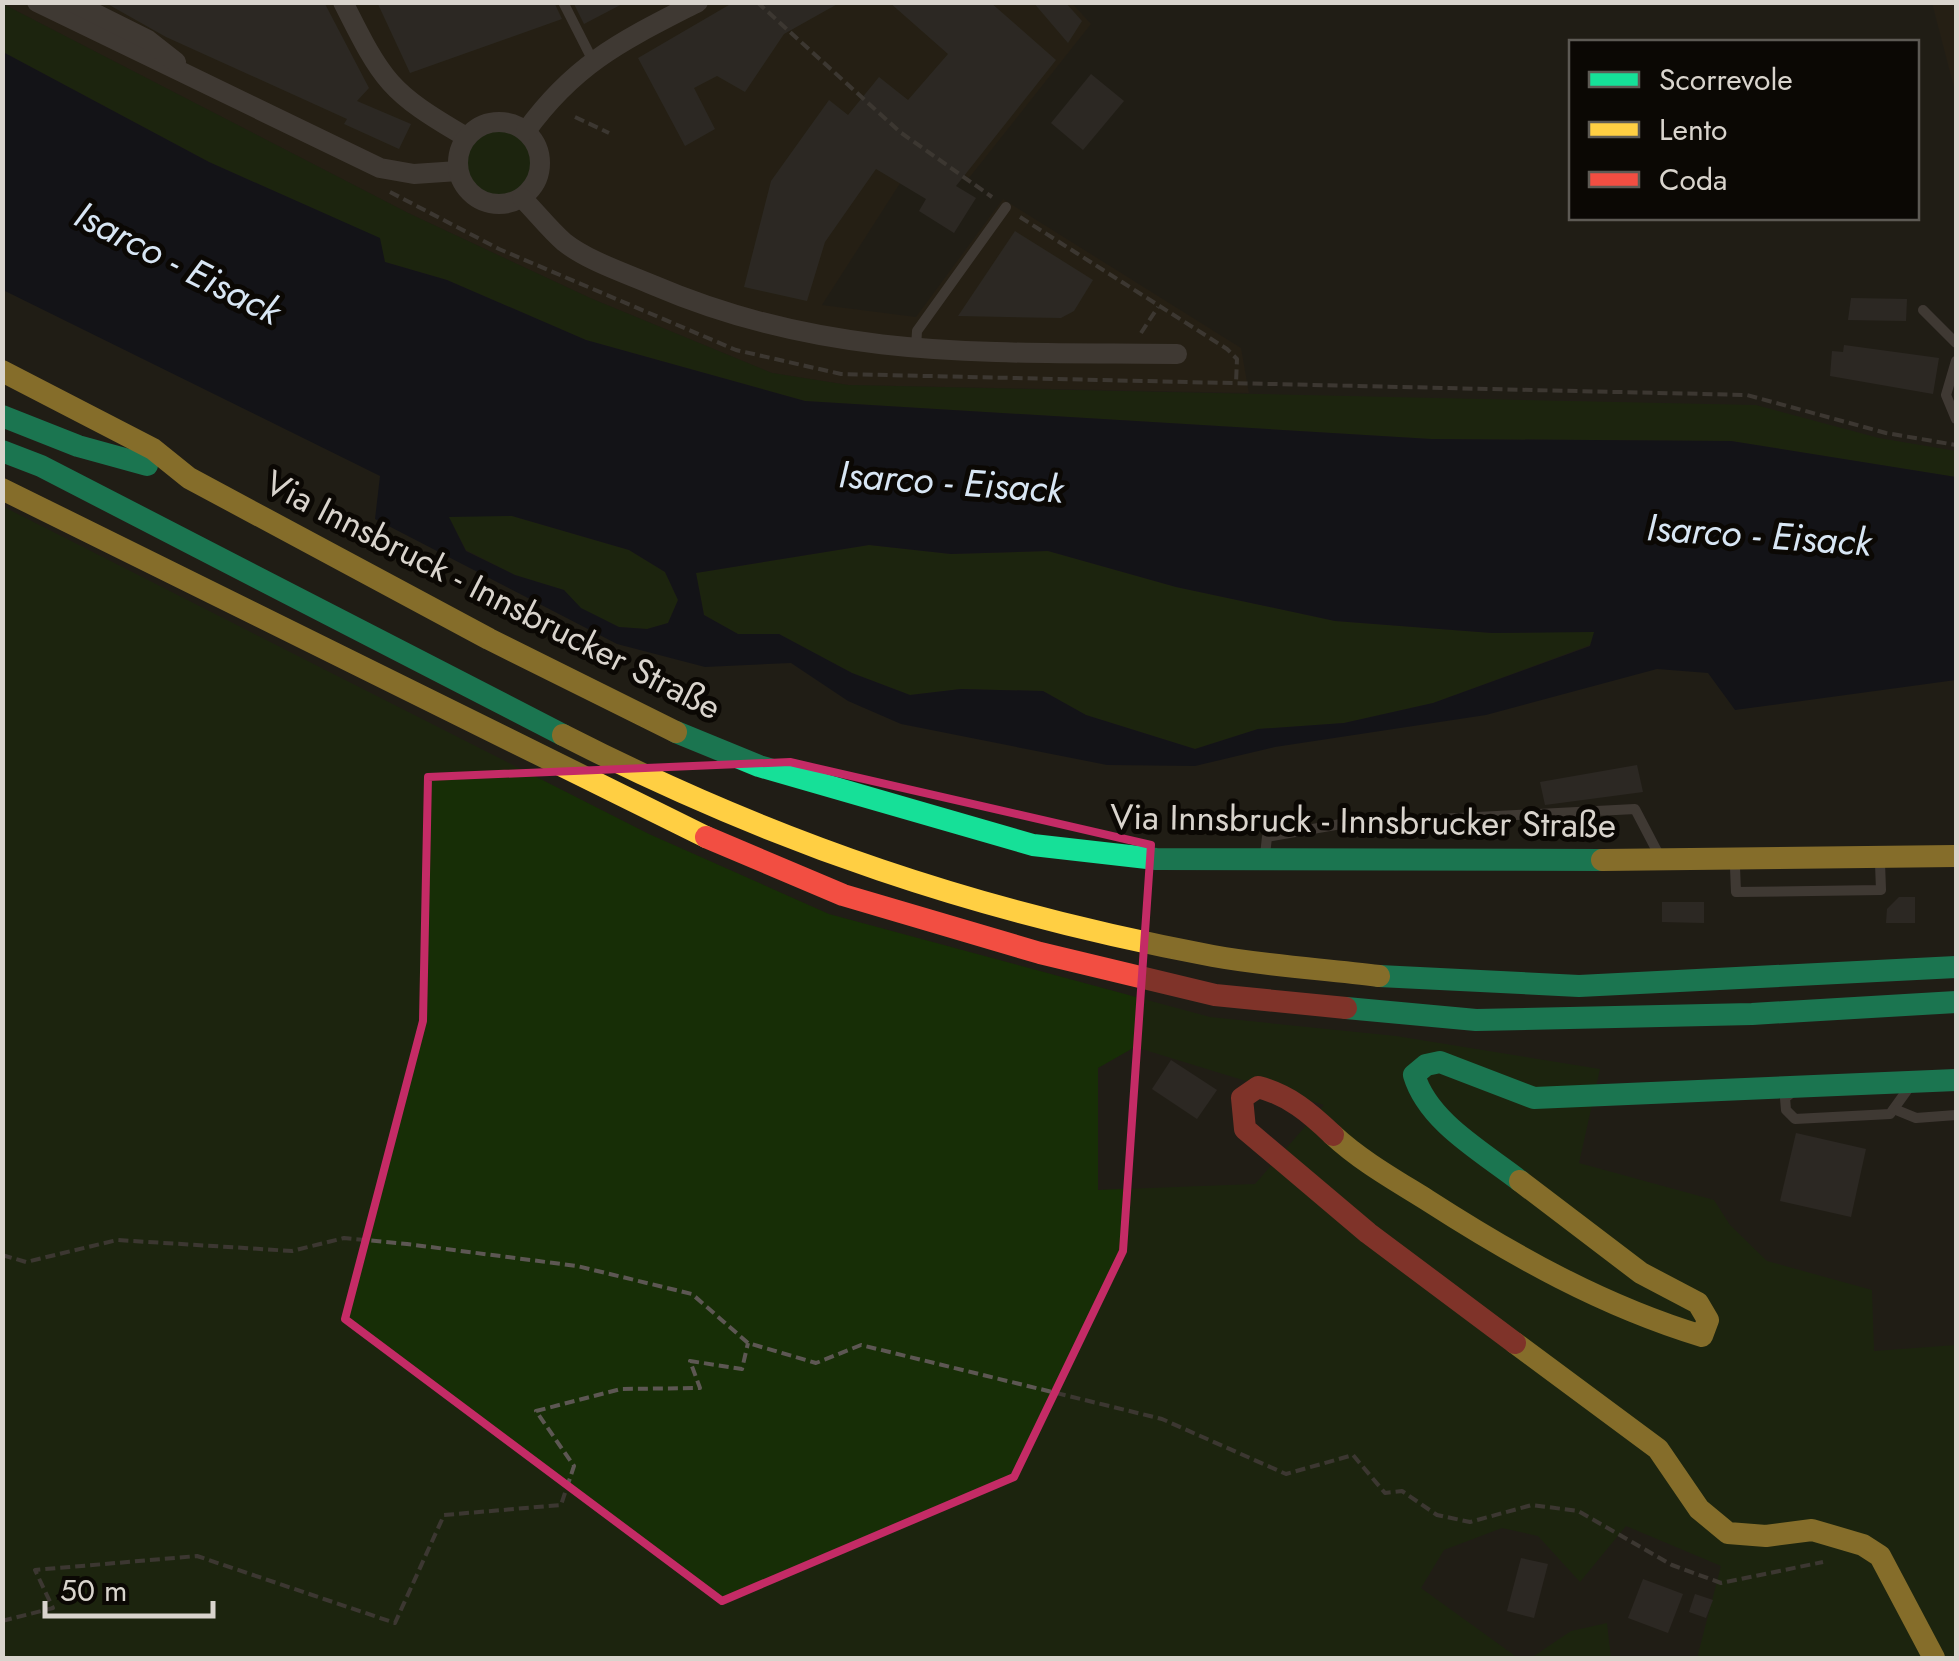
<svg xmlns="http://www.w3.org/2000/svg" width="1959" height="1661" font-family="Jost,sans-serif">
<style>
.built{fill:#2a2212}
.green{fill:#172e06;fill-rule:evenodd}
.water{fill:#030819;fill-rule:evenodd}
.building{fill:#3a3633}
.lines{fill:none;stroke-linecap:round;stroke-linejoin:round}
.path{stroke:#5d5753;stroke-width:4;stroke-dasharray:10 5;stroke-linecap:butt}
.lane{stroke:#655b58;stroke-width:10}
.street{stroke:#655b58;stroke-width:20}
.fast{stroke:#16e098;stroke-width:22}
.slow{stroke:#ffcf43;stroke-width:22}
.jam{stroke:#f24e42;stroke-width:22}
.marked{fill:none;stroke:#c42b66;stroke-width:8;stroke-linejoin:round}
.labels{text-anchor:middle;stroke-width:10;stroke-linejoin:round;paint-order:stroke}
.street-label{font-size:35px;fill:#d9d4cd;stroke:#0b0804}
.water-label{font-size:38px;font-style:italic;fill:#d8e6f4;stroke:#0b0804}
</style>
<rect width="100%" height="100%" fill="#201d16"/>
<g class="built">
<polygon points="1072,3 1091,24 969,178 924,146 822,305 916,317 1003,199 1241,348 1249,393 848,385 772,373 590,298 408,213 3,4"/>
<polygon points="1932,3 1956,3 1956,95"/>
</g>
<g class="green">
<polygon points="3,4 408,213 590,298 772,373 848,385 1756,405 1879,438 1956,451 1956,477 1731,441 1431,439 805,401 586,340 447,280 385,262 379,238 209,162 3,52"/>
<circle cx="500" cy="162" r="34"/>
<path d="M 2,506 L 649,834 L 829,914 L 1210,1017 L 1396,1036 L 1600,1069 L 1579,1163 L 1714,1200 L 1730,1225 L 1767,1261 L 1872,1290 L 1874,1351 L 1956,1345 L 1956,1658 L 1697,1658 L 1721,1566 L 1626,1526 L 1580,1582 L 1538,1536 L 1502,1528 L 1444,1550 L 1421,1588 L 1518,1658 L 3,1658 ZM 1135,1047 L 1324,1105 L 1255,1184 L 1098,1190 L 1098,1068 Z"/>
<polygon points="448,516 512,516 629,550 665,572 678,600 668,623 647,629 619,627 580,608 564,590 515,575 466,550"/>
<polygon points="869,545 951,554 1048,551 1176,587 1335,621 1492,633 1595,631 1590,645 1433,703 1344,723 1258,729 1195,749 1086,715 1043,691 961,689 910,695 852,673 779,634 738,634 704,615 696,573"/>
<polygon points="1607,1623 1611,1658 1531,1658 1571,1631"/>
</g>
<path class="water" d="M 3,52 L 209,162 L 380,238 L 385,262 L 447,280 L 586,340 L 805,401 L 1431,439 L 1731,441 L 1956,477 L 1956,680 L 1735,710 L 1708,673 L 1657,669 L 1486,715 L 1275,747 L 1195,766 L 1107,765 L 901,724 L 848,701 L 791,663 L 705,667 L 617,644 L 375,519 L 380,476 L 3,290 ZM 512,516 L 629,550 L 665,572 L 678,600 L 668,623 L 647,629 L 619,627 L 581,608 L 564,590 L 515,575 L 466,551 L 449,517 ZM 869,545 L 951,554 L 1048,551 L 1176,587 L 1335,621 L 1492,633 L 1594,632 L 1590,646 L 1433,703 L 1344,723 L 1258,729 L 1195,749 L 1086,715 L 1043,691 L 961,689 L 910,695 L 852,673 L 779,634 L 738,634 L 704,615 L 696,573 Z"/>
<g class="building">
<polygon points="104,2 324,2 369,88 357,101 411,124 399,149 344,124 347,119 166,37"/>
<polygon points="377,2 554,2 562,19 410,73"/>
<polygon points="573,2 626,2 584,24"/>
<polygon points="734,2 841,2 784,34 745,92 717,76 694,88 715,129 685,146 638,58"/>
<polygon points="889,2 990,2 1056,60 956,186 976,198 954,233 919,211 926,199 876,169 825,242 807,301 744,287 771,181 829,100 848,115 879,77 908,100 948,54"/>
<polygon points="1033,2 1065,2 1082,21 1068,43"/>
<polygon points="1091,74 1124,101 1083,150 1051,123"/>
<polygon points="1015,231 1093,280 1074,311 1061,318 958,316"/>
<polygon points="1851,298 1907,299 1906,321 1848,320"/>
<polygon points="1844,345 1939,358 1933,394 1830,376 1832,351 1843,352"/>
<polygon points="1637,765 1643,792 1545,805 1540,782"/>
<polygon points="1899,897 1915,897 1915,923 1886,923 1887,909"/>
<polygon points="1662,902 1704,902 1704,923 1662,922"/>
<polygon points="1171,1060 1217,1090 1197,1119 1152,1089"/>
<polygon points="1796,1133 1866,1149 1851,1217 1780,1201"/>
<polygon points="1521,1558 1548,1564 1534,1618 1507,1611"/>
<polygon points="1643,1579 1683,1594 1668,1633 1628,1618"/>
<polygon points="1695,1594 1713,1600 1706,1618 1689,1612"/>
</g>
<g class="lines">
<g class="path">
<polyline points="757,2 900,132 992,197"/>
<polyline points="575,117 609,133"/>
<polyline points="390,192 499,249 736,350 841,374 1747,395 1886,433 1956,445"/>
<polyline points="1020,217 1227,349 1237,359 1236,383"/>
<polyline points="1141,333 1158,307"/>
<polyline points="2,1255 26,1262 117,1240 292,1251 344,1238 407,1244 577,1266 692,1294 748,1343 816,1363 861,1345 1162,1419 1286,1474 1353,1455 1385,1493 1402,1491 1437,1515 1470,1522 1532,1505 1578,1511 1672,1565 1721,1583 1823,1562"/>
<polyline points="2,1621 53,1608 35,1570 197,1556 395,1623 444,1515 561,1505 574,1466 536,1411 621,1389 700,1388 690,1361 742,1369 748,1343"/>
</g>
<g class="lane">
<polyline points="563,2 592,59"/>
<polyline points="1923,310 1956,343"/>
<polyline points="916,348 917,331 1006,207"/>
<polyline points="1956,361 1946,395 1956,419"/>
<polyline points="1265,855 1267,837 1341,824 1635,809 1658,853"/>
<polyline points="1735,867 1736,892 1881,890 1880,863"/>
<polyline points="1790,1094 1785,1098 1786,1110 1795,1119 1890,1114 1908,1089"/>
<polyline points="1894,1109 1916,1118 1956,1115"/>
</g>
<g class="street">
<polyline points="37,2 380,168 414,174 458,171"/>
<polyline points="72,2 148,40 176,62"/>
<path d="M 343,2 C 383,82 389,92 466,137"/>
<circle cx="499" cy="163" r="41"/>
<path d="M 526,131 C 576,62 624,40 698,2"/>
<path d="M 522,198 C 536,212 549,229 564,242 C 588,261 625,273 653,285 C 830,361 989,352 1177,354"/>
</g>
<g class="fast">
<polyline points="2,416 78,446 147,465"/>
<polyline points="2,451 41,466 563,735"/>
<polyline points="676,732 759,766 1033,845 1156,859 1602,860"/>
<polyline points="1379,976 1579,986 1956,967"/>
<polyline points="1346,1008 1476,1020 1752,1014 1956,1002"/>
<path d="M 1520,1181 C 1483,1152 1428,1122 1414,1075 L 1426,1065 L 1440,1062 L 1534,1098 L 1956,1080"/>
</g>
<g class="slow">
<polyline points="2,371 153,449 189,478 489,639 676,732"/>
<polyline points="2,489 706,837"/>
<path d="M 563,735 C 776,844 979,912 1213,956 C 1268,966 1324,969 1379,976"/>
<polyline points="1602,860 1956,856"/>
<path d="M 1333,1135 C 1361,1161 1395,1180 1427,1200 C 1514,1256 1603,1306 1702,1336 L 1708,1320 L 1698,1303 L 1641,1273 L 1520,1181"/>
<polyline points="1515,1343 1658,1449 1699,1509 1728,1533 1766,1536 1812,1530 1863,1545 1880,1556 1934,1658"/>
</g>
<g class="jam">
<polyline points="706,837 843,895 1040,953 1215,995 1346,1008"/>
<path d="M 1333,1135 C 1310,1113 1289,1095 1258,1087 L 1242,1098 L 1245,1129 L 1368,1233 L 1515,1343"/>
</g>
</g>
<path d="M0 0H1959V1661H0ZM 790,762 L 1151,845 L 1123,1251 L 1014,1477 L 722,1601 L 345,1319 L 423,1021 L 428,777 Z" fill="#201d16" fill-opacity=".55" fill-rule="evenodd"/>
<path class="marked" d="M 790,762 L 1151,845 L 1123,1251 L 1014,1477 L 722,1601 L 345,1319 L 423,1021 L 428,777 Z"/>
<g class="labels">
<g class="street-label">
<text transform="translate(493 595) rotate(27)" y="12">Via Innsbruck - Innsbrucker Straße</text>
<text transform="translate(1363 821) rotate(1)" y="12">Via Innsbruck - Innsbrucker Straße</text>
</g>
<g class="water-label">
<text transform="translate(178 263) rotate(27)" y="13">Isarco - Eisack</text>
<text transform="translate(951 482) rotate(4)" y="13">Isarco - Eisack</text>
<text transform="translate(1759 535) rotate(4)" y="13">Isarco - Eisack</text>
</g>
</g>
<rect width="1959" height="1661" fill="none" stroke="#d9d4cd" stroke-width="10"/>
<rect x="1569" y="40" width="350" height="180" fill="#0b0804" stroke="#5d5a54" stroke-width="2.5"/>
<rect x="1589" y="72" width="50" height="15" fill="#16e098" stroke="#5d5a54" stroke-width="2.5"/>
<text x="1659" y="90" font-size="30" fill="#d9d4cd">Scorrevole</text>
<rect x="1589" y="122" width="50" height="15" fill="#ffcf43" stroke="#5d5a54" stroke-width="2.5"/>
<text x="1659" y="140" font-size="30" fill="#d9d4cd">Lento</text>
<rect x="1589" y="172" width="50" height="15" fill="#f24e42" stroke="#5d5a54" stroke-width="2.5"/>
<text x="1659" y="190" font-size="30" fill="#d9d4cd">Coda</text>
<path d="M45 1601v15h168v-15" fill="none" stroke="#d9d4cd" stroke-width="5"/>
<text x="60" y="1601" font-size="30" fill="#d9d4cd" stroke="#0b0804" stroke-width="8" paint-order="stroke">50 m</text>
</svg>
